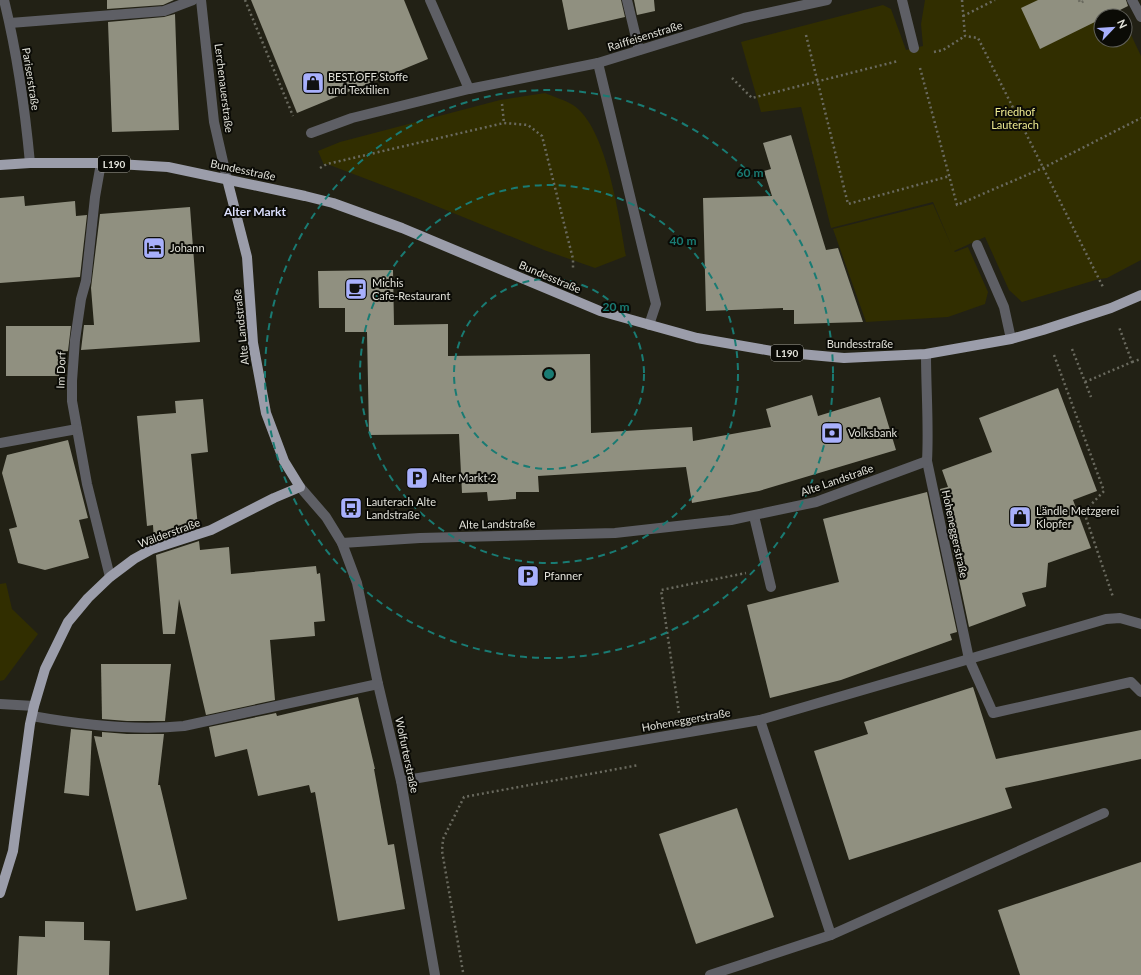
<svg xmlns="http://www.w3.org/2000/svg" width="1141" height="975" font-family="Lato,sans-serif">
<style>
.green{fill:#312e00}
.building{fill:#909080}
.lines{fill:none;stroke-linecap:round;stroke-linejoin:round}
.path{stroke:#6a6a5f;stroke-width:2.5;stroke-dasharray:2 3;stroke-linecap:butt}
.minor{stroke:#5e5f65;stroke-width:10}
.major{stroke:#9b9daa;stroke-width:10}
.ring{fill:none;stroke:#197b73;stroke-width:2;stroke-dasharray:7 5}
.labels{text-anchor:middle;stroke-width:4;stroke-linejoin:round;paint-order:stroke}
.shield{fill:#0b0b06;stroke:#a0a099;stroke-width:1}
.shield-label{font-size:10px;font-weight:bold;fill:#e0e0d8}
.street-label{font-size:11px;fill:#e0e0d8;stroke:#0b0b06}
.poi-label{font-size:11px;fill:#e0e0d8;stroke:#0b0b06;text-anchor:start}
.park-label{font-size:11px;fill:#eeea90;stroke:#0b0b06}
.neighbourhood-label{font-size:12px;font-weight:bold;fill:#dbdffd;stroke:#0b0b06}
.centre{fill:#197b73;stroke:#0b0b06;stroke-width:2}
.ring-label{font-size:12px;text-anchor:middle;font-weight:bold;fill:#197b73;stroke:#0b0b06;stroke-width:4;stroke-linejoin:round;paint-order:stroke}
</style>
<rect width="100%" height="100%" fill="#222115"/>
<g class="green">
<polygon points="925,0 1115,0 1122,16 1101,16 1101,40 1125,40 1125,22 1141,56 1141,260 1107,278 1099,279 1022,302 1009,290 985,237 954,251 955,252 968,247 988,292 985,304 948,317 866,322 833,229 933,204 952,247 933,202 831,228 801,107 761,112 741,42 883,5 891,9 906,50 923,46 921,24"/>
<path d="M 545,93 C 554,97 565,100 573,105 C 607,127 619,218 626,256 L 595,268 L 544,250 L 419,199 L 327,164 L 324,165 L 318,151 L 340,142 L 500,100 Z"/>
<polygon points="6,583 12,609 38,634 4,680 0,681 0,584"/>
</g>
<g class="building">
<polygon points="107,0 174,0 163,5 107,9"/>
<polygon points="251,0 404,0 428,59 297,113"/>
<polygon points="562,0 621,0 625,17 568,30"/>
<polygon points="634,0 654,0 655,11 637,15"/>
<polygon points="1038,0 1126,0 1128,6 1108,16 1101,16 1101,19 1040,49 1021,8"/>
<polygon points="175,14 179,130 112,132 108,22 164,17"/>
<polygon points="791,135 826,250 838,248 863,322 794,324 794,310 783,310 783,308 706,311 703,198 772,196 764,171 771,169 763,143"/>
<polygon points="24,196 25,206 75,201 76,216 87,215 80,277 0,283 0,198"/>
<polygon points="190,207 200,342 81,350 84,325 94,325 91,288 100,214"/>
<polygon points="393,270 394,325 448,324 448,356 590,354 591,433 692,427 693,441 771,427 766,409 812,395 818,416 880,397 896,450 759,491 692,503 686,467 538,476 539,492 516,492 516,499 488,501 487,492 462,493 459,434 369,435 367,332 345,332 345,308 319,308 318,271"/>
<polygon points="6,326 71,326 68,351 59,352 59,376 6,376"/>
<polygon points="1058,388 1097,491 1073,500 1091,548 1048,563 1046,587 1022,593 1026,606 969,627 940,489 948,487 942,470 992,452 979,418"/>
<polygon points="203,399 208,452 191,454 198,527 154,541 153,525 147,526 137,416 176,413 175,401"/>
<polygon points="68,440 88,518 79,520 89,558 45,570 18,563 9,529 17,527 2,473 7,455"/>
<polygon points="927,492 957,632 950,634 952,640 841,680 770,698 747,605 839,582 823,519"/>
<polygon points="199,541 200,550 229,547 231,574 316,566 317,574 320,573 325,621 314,622 315,636 270,640 275,700 206,715 179,599 175,634 163,634 156,555"/>
<polygon points="101,664 171,664 165,721 127,721 102,719"/>
<polygon points="973,687 996,759 1141,730 1141,759 1005,788 1012,808 849,860 814,751 868,734 864,722"/>
<polygon points="358,697 375,769 374,769 388,845 394,844 405,909 338,921 315,792 311,793 309,785 258,796 247,749 215,757 209,727 276,713 277,716"/>
<polygon points="71,729 92,731 89,796 64,793"/>
<polygon points="102,732 127,734 164,734 158,785 160,785 187,899 136,911 94,736 102,737"/>
<polygon points="737,808 774,917 696,944 659,834"/>
<polygon points="1141,862 1141,975 1020,975 998,910"/>
<polygon points="45,921 84,922 84,940 110,941 109,975 17,975 19,936 45,937"/>
</g>
<g class="lines">
<g class="path">
<polyline points="245,0 293,116"/>
<polyline points="962,0 965,36 978,38 1103,287"/>
<polyline points="1079,0 1080,3 1086,0"/>
<polyline points="963,16 995,0"/>
<polyline points="806,35 848,204 950,176"/>
<polyline points="934,52 943,50 965,36"/>
<polyline points="920,68 957,205 1043,168 1141,118"/>
<polyline points="732,78 752,98 898,61"/>
<polyline points="502,104 504,123"/>
<polyline points="320,168 327,164 504,123 528,125 542,136 573,259 573,269"/>
<polyline points="1072,349 1091,397"/>
<polyline points="1054,355 1104,491 1084,512 1113,597"/>
<polyline points="1132,362 1141,359"/>
<polyline points="1085,382 1132,362 1119,327"/>
<polyline points="679,713 661,590 746,573"/>
<polyline points="463,972 442,851 443,839 464,797 639,765"/>
</g>
<g class="minor">
<path d="M 4,0 C 17,53 25,109 30,163"/>
<polyline points="201,0 214,122 227,179"/>
<polyline points="430,0 469,89"/>
<polyline points="627,0 639,50"/>
<polyline points="902,0 914,48"/>
<polyline points="1132,0 1141,17"/>
<polyline points="10,23 164,11 193,0"/>
<polyline points="598,63 656,304 649,325"/>
<polyline points="311,133 352,118 469,89 598,63 744,18 827,0"/>
<polyline points="101,163 95,197 86,281 81,299 75,340 72,381 72,401 87,484 110,577"/>
<polyline points="977,245 1004,307 1011,339"/>
<path d="M 926,354 C 926,390 929,426 927,461 L 969,659 L 993,713 L 1131,682 L 1141,692"/>
<polyline points="0,443 77,429"/>
<polyline points="300,487 326,517 342,543 357,583 378,684 401,781 435,975"/>
<polyline points="754,516 771,587"/>
<polyline points="342,543 420,538 615,533 731,520 816,502 927,461"/>
<polyline points="0,704 34,706"/>
<path d="M 32,716 C 82,725 134,731 184,726 L 378,684"/>
<polyline points="760,720 831,935"/>
<polyline points="401,781 760,720 1106,619 1120,618 1141,624"/>
<polyline points="710,975 831,935 1104,813"/>
</g>
<g class="major">
<polyline points="0,165 30,163 101,163 168,167 305,196 333,203 402,228 600,311 697,338 778,352 844,358 926,354 1011,339 1043,330 1111,308 1141,295"/>
<polyline points="0,893 13,851 30,724 34,706 45,669 68,622 88,598 110,577 134,559 152,549 211,530 274,498 300,487 284,461 266,413 253,343 247,257 227,179"/>
</g>
</g>
<g class="ring">
<circle cx="549" cy="374" r="95"/>
<circle cx="549" cy="374" r="189"/>
<circle cx="549" cy="374" r="284"/>
</g>
<defs>
<g id="shop-square" transform="scale(1.15)"><rect x="-9" y="-9" width="18" height="18" rx="4" fill="#a8b0fc" stroke="#0b0b06"/><path d="M-5-2.5h2.3a2.7 3.5 0 0 1 5.4 0H5L5.5 6h-11ZM-1.5-2.5h3a1.5 2.3 0 0 0-3 0Z" fill="#111"/></g>
<g id="hotel-square" transform="scale(1.15)"><rect x="-9" y="-9" width="18" height="18" rx="4" fill="#a8b0fc" stroke="#0b0b06"/><path d="M-6-4.5h1.5V1H6V5H4.5V3h-9V5H-6ZM-4 0a1.8 1.8 0 1 1 3.6 0ZM.5 0V-2.5h3Q6-2.5 6 0Z" fill="#111"/></g>
<g id="cafe-square" transform="scale(1.15)"><rect x="-9" y="-9" width="18" height="18" rx="4" fill="#a8b0fc" stroke="#0b0b06"/><path d="M-5.5-4.5H6V0H3Q3 3.5 0 3.5H-2.5Q-5.5 3.5-5.5 0ZM3-3.2v2h1.7v-2ZM-6 4.5H4V6H-6Z" fill="#111"/></g>
<g id="bank-square" transform="scale(1.15)"><rect x="-9" y="-9" width="18" height="18" rx="4" fill="#a8b0fc" stroke="#0b0b06"/><path d="M-6-4H6V4H-6ZM0-2.3a2.3 2.3 0 1 0 0 4.6a2.3 2.3 0 1 0 0-4.6Z" fill="#111"/></g>
<g id="parking-square" transform="scale(1.15)"><rect x="-9" y="-9" width="18" height="18" rx="4" fill="#a8b0fc" stroke="#0b0b06"/><path d="M-3.5-5.5H1a3.5 3.5 0 0 1 0 7H-1V5.5H-3.5ZM-1-3.4V-.6H.8a1.4 1.4 0 0 0 0-2.8Z" fill="#111"/></g>
<g id="bus-square" transform="scale(1.15)"><rect x="-9" y="-9" width="18" height="18" rx="4" fill="#a8b0fc" stroke="#0b0b06"/><path d="M-5-6H5V4H4V6H2V4H-2V6H-4V4H-5ZM-3.5-4V0h7V-4ZM-3.5 1.2v1.5H-2V1.2ZM2 1.2v1.5H3.5V1.2Z" fill="#111"/></g>
</defs>
<g fill-rule="evenodd">
<use href="#shop-square" x="313" y="83"/>
<use href="#hotel-square" x="154" y="248"/>
<use href="#cafe-square" x="356" y="289"/>
<use href="#bank-square" x="832" y="433"/>
<use href="#parking-square" x="417" y="478"/>
<use href="#bus-square" x="351" y="508"/>
<use href="#shop-square" x="1020" y="517"/>
<use href="#parking-square" x="528" y="576"/>
</g>
<g class="labels">
<g class="shield">
<rect x="98" y="156" width="32" height="16" rx="3"/>
<rect x="771" y="345" width="32" height="16" rx="3"/>
</g>
<g class="shield-label">
<text x="114" y="168">L190</text>
<text x="787" y="357">L190</text>
</g>
<g class="street-label">
<text transform="translate(645 36) rotate(-17)" y="4">Raiffeisenstraße</text>
<text transform="translate(31 79) rotate(81)" y="4">Pariserstraße</text>
<text transform="translate(224 88) rotate(83)" y="4">Lerchenauerstraße</text>
<text transform="translate(243 170) rotate(12)" y="4">Bundesstraße</text>
<text transform="translate(550 277) rotate(23)" y="4">Bundesstraße</text>
<text transform="translate(241 327) rotate(-96)" y="4">Alte Landstraße</text>
<text x="860" y="348">Bundesstraße</text>
<text transform="translate(61 370) rotate(-88)" y="4">Im Dorf</text>
<text transform="translate(837 480) rotate(-19)" y="4">Alte Landstraße</text>
<text transform="translate(497 524) rotate(-1)" y="4">Alte Landstraße</text>
<text transform="translate(169 533) rotate(-20)" y="4">Wälderstraße</text>
<text transform="translate(955 534) rotate(78)" y="4">Hoheneggerstraße</text>
<text transform="translate(686 720) rotate(-10)" y="4">Hoheneggerstraße</text>
<text transform="translate(407 755) rotate(78)" y="4">Wolfurterstraße</text>
</g>
<g class="poi-label">
<text x="328" y="81">BEST.OFF Stoffe<tspan x="328" dy="13">und Textilien</tspan></text>
<text x="170" y="252">Johann</text>
<text x="372" y="287">Michis<tspan x="372" dy="13">Cafe-Restaurant</tspan></text>
<text x="848" y="437">Volksbank</text>
<text x="432" y="482">Alter Markt 2</text>
<text x="366" y="506">Lauterach Alte<tspan x="366" dy="13">Landstraße</tspan></text>
<text x="1036" y="515">Ländle Metzgerei<tspan x="1036" dy="13">Klopfer</tspan></text>
<text x="544" y="580">Pfanner</text>
</g>
<g class="park-label">
<text x="1015" y="116">Friedhof<tspan x="1015" dy="13">Lauterach</tspan></text>
</g>
<g class="neighbourhood-label">
<text x="255" y="216">Alter Markt</text>
</g>
</g>
<circle cx="549" cy="374" r="6" class="centre"/>
<g class="ring-label">
<text x="750" y="177">60 m</text>
<text x="683" y="245">40 m</text>
<text x="616" y="311">20 m</text>
</g>
<g transform="translate(1113 28) rotate(65)"><circle r="19" fill="#0b0b06" stroke="#60605a"/>
<path d="M0-3L7 15L0 10L-7 15Z" fill="#a8b0fc"/>
<text y="-6" font-size="11" font-weight="bold" text-anchor="middle" fill="#e0e0d8">N</text>
</g>
</svg>
